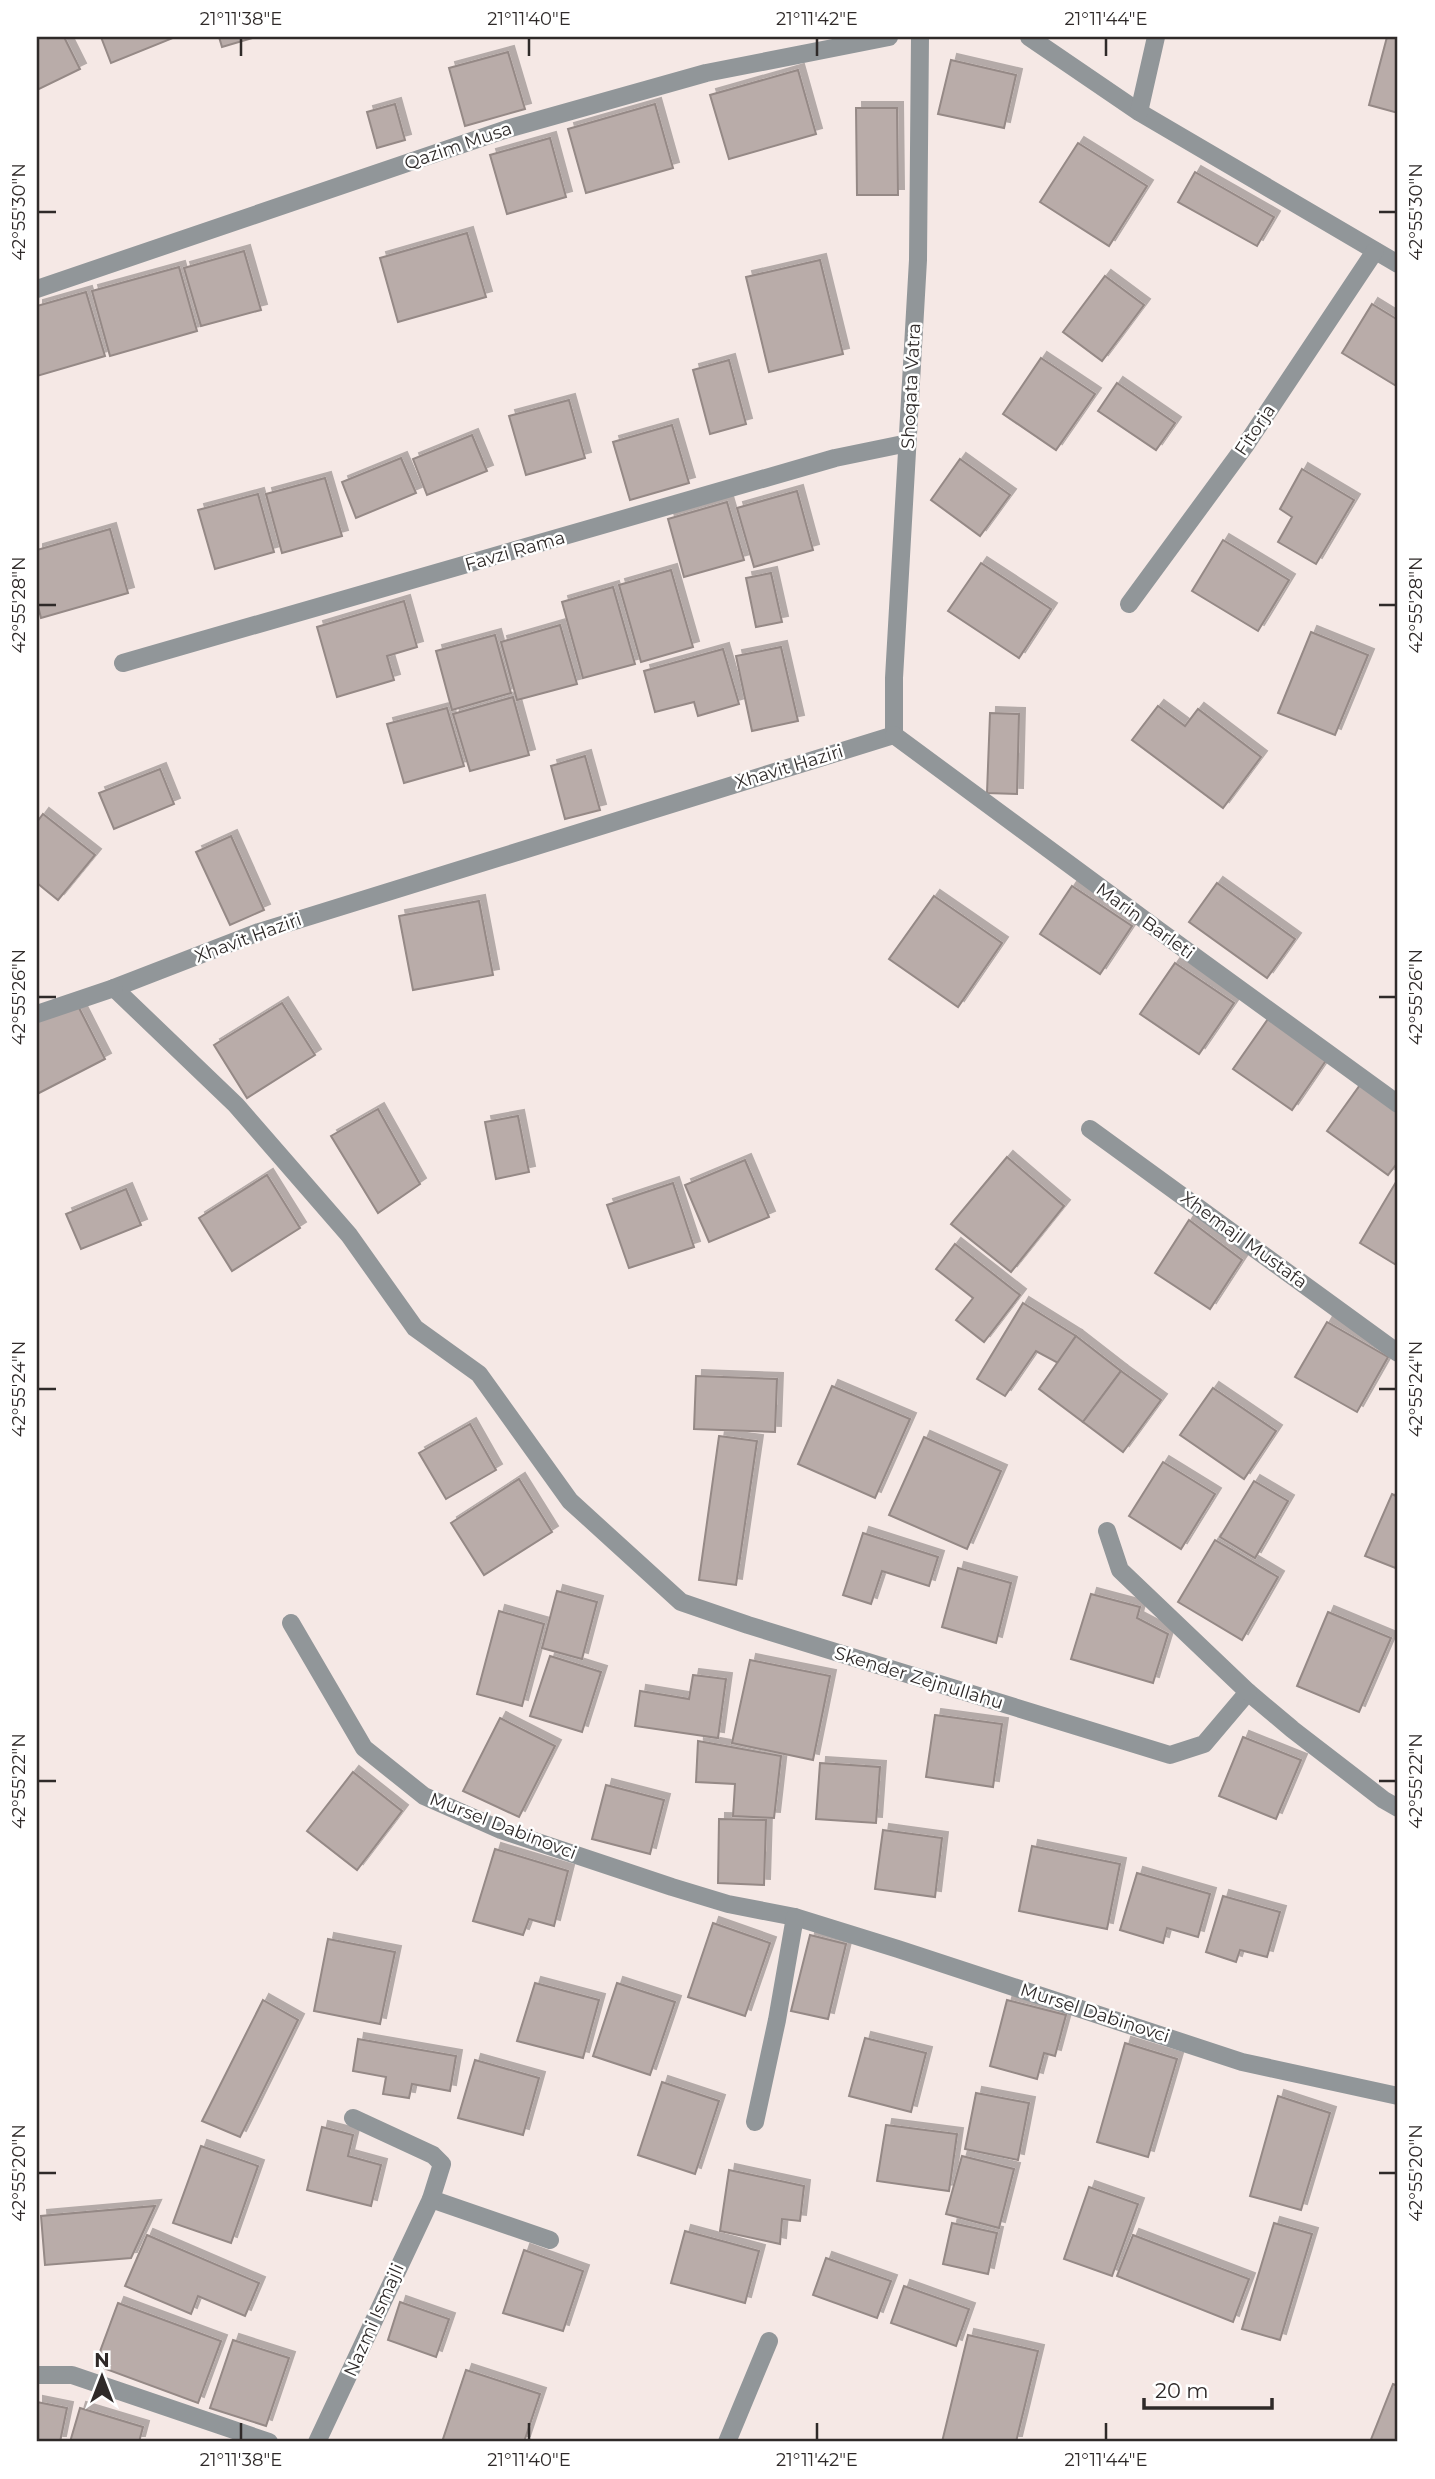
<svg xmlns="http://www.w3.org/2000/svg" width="1435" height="2479" font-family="Montserrat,sans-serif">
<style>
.building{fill:#b9aca9;stroke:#958986;stroke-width:2;filter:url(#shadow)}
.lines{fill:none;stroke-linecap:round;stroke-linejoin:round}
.minor{stroke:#919699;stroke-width:18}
.ticks{fill:none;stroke:#2f2a29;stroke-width:2.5}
.labels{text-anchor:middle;stroke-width:5;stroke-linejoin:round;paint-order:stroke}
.street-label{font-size:18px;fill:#2f2a29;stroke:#fff}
.neatline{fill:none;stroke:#2f2a29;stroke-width:2.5}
.ticks-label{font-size:18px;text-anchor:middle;fill:#2f2a29}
</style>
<defs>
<filter id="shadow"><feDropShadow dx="6" dy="-6" stdDeviation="0" flood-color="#0004"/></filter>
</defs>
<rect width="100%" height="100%" fill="#f5e8e5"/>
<g class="building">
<polygon points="37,37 64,37 80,69 37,90"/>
<polygon points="101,37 172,37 173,38 111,63"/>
<polygon points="219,37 256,37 222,47"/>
<polygon points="1387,37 1398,37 1398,113 1369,105"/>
<polygon points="508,52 525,109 465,126 449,68"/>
<polygon points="951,60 1016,75 1004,128 938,114"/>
<polygon points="798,70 816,134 729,159 710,95"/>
<polygon points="395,104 405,140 377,148 367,112"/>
<polygon points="655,104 673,168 586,193 568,129"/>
<polygon points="856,108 897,108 898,195 857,195"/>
<polygon points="550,138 566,197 507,214 490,155"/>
<polygon points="1078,143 1147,186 1109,246 1040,202"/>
<polygon points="1195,172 1274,217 1257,246 1178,202"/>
<polygon points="467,233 486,297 398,322 380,258"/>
<polygon points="244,251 261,310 201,326 184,268"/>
<polygon points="820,260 843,354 769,372 746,277"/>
<polygon points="179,267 197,331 110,356 92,291"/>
<polygon points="1105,276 1144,305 1102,361 1063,332"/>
<polygon points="86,292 105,356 37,376 37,306"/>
<polygon points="1372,304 1398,320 1398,387 1342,353"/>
<polygon points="1041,358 1095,394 1056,450 1003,414"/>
<polygon points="729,360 746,424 710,434 693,370"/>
<polygon points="1117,383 1175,423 1156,450 1098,411"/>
<polygon points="569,400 585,458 526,475 509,416"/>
<polygon points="672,425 689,483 630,500 613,442"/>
<polygon points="472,435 487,471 427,495 413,459"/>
<polygon points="401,458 416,493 356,518 342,482"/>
<polygon points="960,459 1010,495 980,536 931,500"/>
<polygon points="1302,469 1354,500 1316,564 1278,542 1292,517 1280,509"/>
<polygon points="325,478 342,536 282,553 266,494"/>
<polygon points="797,491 813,550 754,567 737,508"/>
<polygon points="258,494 274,552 215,569 198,510"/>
<polygon points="727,502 744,560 684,577 668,519"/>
<polygon points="110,529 128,593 41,618 37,602 37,550"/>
<polygon points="1223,540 1289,580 1258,631 1192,591"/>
<polygon points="981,563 1051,609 1019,658 948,611"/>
<polygon points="671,570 693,647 641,662 619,585"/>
<polygon points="771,573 782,622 756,627 746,578"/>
<polygon points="613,587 635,664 583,678 562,602"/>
<polygon points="404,601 417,647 387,656 394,680 337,697 317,627"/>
<polygon points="560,625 577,684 517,700 501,642"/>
<polygon points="1311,632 1368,655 1335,735 1278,713"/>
<polygon points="495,635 511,693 452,710 436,651"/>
<polygon points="781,647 798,721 752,731 736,656"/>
<polygon points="723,649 739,704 698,716 694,702 655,712 644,671"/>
<polygon points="513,697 529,755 470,771 453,714"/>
<polygon points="1158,706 1185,726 1198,709 1261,757 1223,808 1132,740"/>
<polygon points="447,708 464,766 404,783 387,724"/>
<polygon points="990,713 1019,714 1017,794 987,793"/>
<polygon points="585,756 600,810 565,819 551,766"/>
<polygon points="160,769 174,804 114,829 99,793"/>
<polygon points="43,814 95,855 58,900 37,883 37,822"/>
<polygon points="231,836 264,910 230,925 196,852"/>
<polygon points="1217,883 1295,939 1267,978 1189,922"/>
<polygon points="1072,886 1132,926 1100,974 1040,934"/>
<polygon points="934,896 1002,943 958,1007 889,959"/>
<polygon points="479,901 493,975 413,990 399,916"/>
<polygon points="1175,963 1234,1003 1199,1054 1140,1014"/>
<polygon points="76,1002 105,1059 37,1094 37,1022"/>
<polygon points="282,1003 315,1055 247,1098 214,1045"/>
<polygon points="1268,1019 1327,1059 1292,1110 1233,1069"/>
<polygon points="1360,1085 1398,1112 1398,1162 1388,1175 1327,1131"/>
<polygon points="378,1109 420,1184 378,1213 331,1136"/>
<polygon points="518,1116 529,1172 496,1179 485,1122"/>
<polygon points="1007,1157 1064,1206 1011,1272 951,1224"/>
<polygon points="745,1160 769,1217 709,1242 685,1185"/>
<polygon points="267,1175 300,1228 232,1271 199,1218"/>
<polygon points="1396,1182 1398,1184 1398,1266 1360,1243"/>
<polygon points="673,1183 694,1247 629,1268 607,1205"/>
<polygon points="126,1189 141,1225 81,1249 66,1214"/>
<polygon points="1189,1220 1242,1260 1210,1309 1155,1273"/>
<polygon points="955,1244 1020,1295 984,1342 956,1320 973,1298 936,1269"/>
<polygon points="1023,1303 1076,1336 1058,1363 1036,1351 1005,1396 977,1379"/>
<polygon points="1327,1322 1388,1357 1357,1412 1295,1377"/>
<polygon points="1076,1336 1121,1371 1083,1422 1039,1389"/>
<polygon points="1121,1371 1161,1400 1123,1452 1083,1422"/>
<polygon points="696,1376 777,1379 775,1432 694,1429"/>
<polygon points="832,1386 910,1419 875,1498 798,1464"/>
<polygon points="1213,1388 1276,1431 1244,1479 1180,1435"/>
<polygon points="470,1424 496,1470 446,1499 419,1453"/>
<polygon points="719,1436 757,1441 736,1585 699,1580"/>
<polygon points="924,1437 1001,1471 967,1549 889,1515"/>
<polygon points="1163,1462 1215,1494 1181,1549 1129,1516"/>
<polygon points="519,1479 552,1532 484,1575 451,1523"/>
<polygon points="1254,1481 1288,1501 1255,1558 1220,1537"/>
<polygon points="1392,1494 1398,1497 1398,1569 1365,1556"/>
<polygon points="863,1533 938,1557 929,1586 882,1571 871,1604 843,1595"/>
<polygon points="1215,1540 1278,1577 1242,1640 1178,1602"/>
<polygon points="958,1568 1011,1583 996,1643 942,1627"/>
<polygon points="557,1591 597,1602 582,1659 542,1648"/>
<polygon points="1091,1594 1140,1607 1137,1618 1168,1634 1153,1683 1071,1659"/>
<polygon points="499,1611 544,1624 522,1706 477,1694"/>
<polygon points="1328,1612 1391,1638 1359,1712 1297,1686"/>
<polygon points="550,1656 601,1672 582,1732 530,1716"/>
<polygon points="750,1660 830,1676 813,1760 732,1743"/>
<polygon points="693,1675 726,1679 718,1738 635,1726 640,1691 689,1699"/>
<polygon points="935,1715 1002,1724 993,1787 926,1777"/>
<polygon points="500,1718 555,1746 519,1817 463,1791"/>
<polygon points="1243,1737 1301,1760 1276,1819 1219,1796"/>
<polygon points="698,1741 781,1756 774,1818 733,1816 735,1784 696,1782"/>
<polygon points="820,1763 880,1767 876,1823 816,1819"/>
<polygon points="353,1772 402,1811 357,1870 307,1831"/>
<polygon points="606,1785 664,1800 650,1854 592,1839"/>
<polygon points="719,1819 766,1820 764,1885 718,1883"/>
<polygon points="883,1830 942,1838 935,1897 875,1889"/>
<polygon points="1032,1846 1120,1864 1107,1929 1019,1911"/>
<polygon points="495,1849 568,1871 554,1926 529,1919 523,1935 473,1921"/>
<polygon points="1137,1873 1210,1894 1198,1937 1167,1928 1163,1943 1120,1930"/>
<polygon points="1223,1896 1280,1912 1267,1957 1240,1950 1236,1962 1206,1952"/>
<polygon points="713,1923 770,1943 745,2016 688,1997"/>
<polygon points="810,1935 846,1944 828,2019 791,2011"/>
<polygon points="328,1939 395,1952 380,2024 314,2011"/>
<polygon points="535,1983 599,2000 583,2058 517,2041"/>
<polygon points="617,1983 675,2002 650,2075 593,2056"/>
<polygon points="263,2000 298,2020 240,2137 202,2121"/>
<polygon points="1007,2000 1066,2015 1055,2056 1044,2053 1037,2079 990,2066"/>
<polygon points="865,2038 926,2053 911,2112 849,2096"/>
<polygon points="358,2039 456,2056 450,2091 412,2084 409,2098 383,2094 386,2077 353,2071"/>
<polygon points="1125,2043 1177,2059 1148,2157 1097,2142"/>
<polygon points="475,2060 539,2078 523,2135 458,2118"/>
<polygon points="662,2082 719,2101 695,2174 638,2155"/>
<polygon points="976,2093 1029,2103 1018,2160 965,2149"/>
<polygon points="1278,2096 1330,2113 1301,2210 1250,2196"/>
<polygon points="886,2125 957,2134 949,2191 877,2181"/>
<polygon points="322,2127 353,2135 348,2156 381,2165 371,2206 307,2190"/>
<polygon points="201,2146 258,2166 231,2243 173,2223"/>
<polygon points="962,2156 1014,2169 999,2228 946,2214"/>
<polygon points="729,2170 804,2186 800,2221 782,2219 780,2244 720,2231"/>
<polygon points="1089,2187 1138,2204 1112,2276 1064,2259"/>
<polygon points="155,2206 131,2258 45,2265 41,2216"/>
<polygon points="952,2223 997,2233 988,2274 943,2264"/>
<polygon points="1274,2223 1312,2234 1280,2340 1242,2329"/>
<polygon points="685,2231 759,2251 745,2303 671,2283"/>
<polygon points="147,2235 259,2283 245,2316 198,2296 191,2314 125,2286"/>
<polygon points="1133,2235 1249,2279 1233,2322 1117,2276"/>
<polygon points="524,2250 583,2271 563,2331 503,2313"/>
<polygon points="826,2258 891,2281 877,2318 813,2295"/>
<polygon points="904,2286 969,2309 956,2346 891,2323"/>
<polygon points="400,2302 449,2319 436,2357 388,2340"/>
<polygon points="118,2303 221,2341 198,2403 95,2365"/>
<polygon points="968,2335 1038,2351 1016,2442 942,2442"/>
<polygon points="233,2340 289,2358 266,2426 210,2408"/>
<polygon points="466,2370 540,2394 524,2442 442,2442"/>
<polygon points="1393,2384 1398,2386 1398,2442 1370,2442"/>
<polygon points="37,2402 67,2408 60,2442 37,2442"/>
<polygon points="80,2408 143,2427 139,2442 70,2442"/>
</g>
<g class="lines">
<g class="minor">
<polyline points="1029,37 1139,112 1398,264"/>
<polyline points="1139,112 1156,37"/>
<polyline points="37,289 507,129 706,73 889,37"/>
<polyline points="1129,604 1245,446 1375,251"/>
<polyline points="123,663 835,458 908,443"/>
<polyline points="894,735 259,932 114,988 236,1105 349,1235 415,1328 479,1374 570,1501 681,1602 748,1625 1170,1755 1204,1744 1248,1692 1292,1729 1384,1800 1398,1808"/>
<polyline points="894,735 894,678 918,260 920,37"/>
<polyline points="894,735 1161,932 1398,1104"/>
<polyline points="37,1014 114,988"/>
<polyline points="1090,1129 1398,1353"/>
<polyline points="1107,1531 1120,1570 1248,1692"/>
<polyline points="291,1623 364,1748 424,1796 501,1830 672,1887 728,1904 795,1917 898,1949 1242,2062 1398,2096"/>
<polyline points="755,2122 777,2020 795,1917"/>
<polyline points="431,2199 550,2240"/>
<polyline points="37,2375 72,2375 269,2442"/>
<polyline points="317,2442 431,2199 442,2164 433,2155 353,2118"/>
<polyline points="727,2442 769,2341"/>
</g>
</g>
<path class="ticks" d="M 241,38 L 241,56M 529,38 L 529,56M 817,38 L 817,56M 1106,38 L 1106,56M 38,212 L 56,212M 1379,212 L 1396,212M 38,605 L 56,605M 1379,605 L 1396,605M 38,997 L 56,997M 1379,997 L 1396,997M 38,1389 L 56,1389M 1379,1389 L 1396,1389M 38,1781 L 56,1781M 1379,1781 L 1396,1781M 38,2173 L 56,2173M 1379,2173 L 1396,2173M 241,2423 L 241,2440M 529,2423 L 529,2440M 817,2423 L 817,2440M 1106,2423 L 1106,2440"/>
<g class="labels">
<g class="street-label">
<text transform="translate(458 146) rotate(-19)" y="6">Qazim Musa</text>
<text transform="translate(911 386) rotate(-87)" y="6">Shoqata Vatra</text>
<text transform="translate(1255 430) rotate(-56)" y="6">Fitorja</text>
<text transform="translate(515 551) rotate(-16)" y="6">Favzi Rama</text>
<text transform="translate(789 767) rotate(-17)" y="6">Xhavit Haziri</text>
<text transform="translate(1145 921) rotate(36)" y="6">Marin Barleti</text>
<text transform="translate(248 938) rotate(-20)" y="6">Xhavit Haziri</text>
<text transform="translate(1244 1240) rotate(36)" y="6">Xhemajl Mustafa</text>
<text transform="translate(919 1678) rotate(17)" y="6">Skender Zejnullahu</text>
<text transform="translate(503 1826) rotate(21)" y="6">Mursel Dabinovci</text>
<text transform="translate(1095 2013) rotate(18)" y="6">Mursel Dabinovci</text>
<text transform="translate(374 2320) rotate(-66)" y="6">Nazmi Ismajli</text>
</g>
</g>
<rect width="1435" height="2479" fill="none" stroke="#ffffff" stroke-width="77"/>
<g transform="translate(102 2377)" stroke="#ffffff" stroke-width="5" paint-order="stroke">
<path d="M0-5L12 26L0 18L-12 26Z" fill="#2f2a29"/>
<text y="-10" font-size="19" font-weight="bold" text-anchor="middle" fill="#2f2a29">N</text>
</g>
<path d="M1144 2398v10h128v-10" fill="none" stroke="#2f2a29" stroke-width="3.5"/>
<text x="1155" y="2398" font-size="21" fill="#2f2a29" stroke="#ffffff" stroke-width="5" paint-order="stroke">20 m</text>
<rect x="38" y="38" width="1358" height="2402" class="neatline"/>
<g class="ticks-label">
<text x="241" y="25">21°11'38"E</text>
<text x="529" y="25">21°11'40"E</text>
<text x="817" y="25">21°11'42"E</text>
<text x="1106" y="25">21°11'44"E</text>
<text transform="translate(19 212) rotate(-90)" y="6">42°55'30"N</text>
<text transform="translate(1416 212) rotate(-90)" y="6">42°55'30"N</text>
<text transform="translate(19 605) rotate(-90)" y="6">42°55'28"N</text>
<text transform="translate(1416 605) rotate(-90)" y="6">42°55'28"N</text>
<text transform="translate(19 997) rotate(-90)" y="6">42°55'26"N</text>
<text transform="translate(1416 997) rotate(-90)" y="6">42°55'26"N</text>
<text transform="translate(19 1389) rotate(-90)" y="6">42°55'24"N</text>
<text transform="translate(1416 1389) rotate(-90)" y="6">42°55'24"N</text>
<text transform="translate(19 1781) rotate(-90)" y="6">42°55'22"N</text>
<text transform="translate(1416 1781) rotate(-90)" y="6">42°55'22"N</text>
<text transform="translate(19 2173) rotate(-90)" y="6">42°55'20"N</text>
<text transform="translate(1416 2173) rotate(-90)" y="6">42°55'20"N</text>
<text x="241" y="2466">21°11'38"E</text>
<text x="529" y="2466">21°11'40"E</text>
<text x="817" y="2466">21°11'42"E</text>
<text x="1106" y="2466">21°11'44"E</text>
</g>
</svg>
